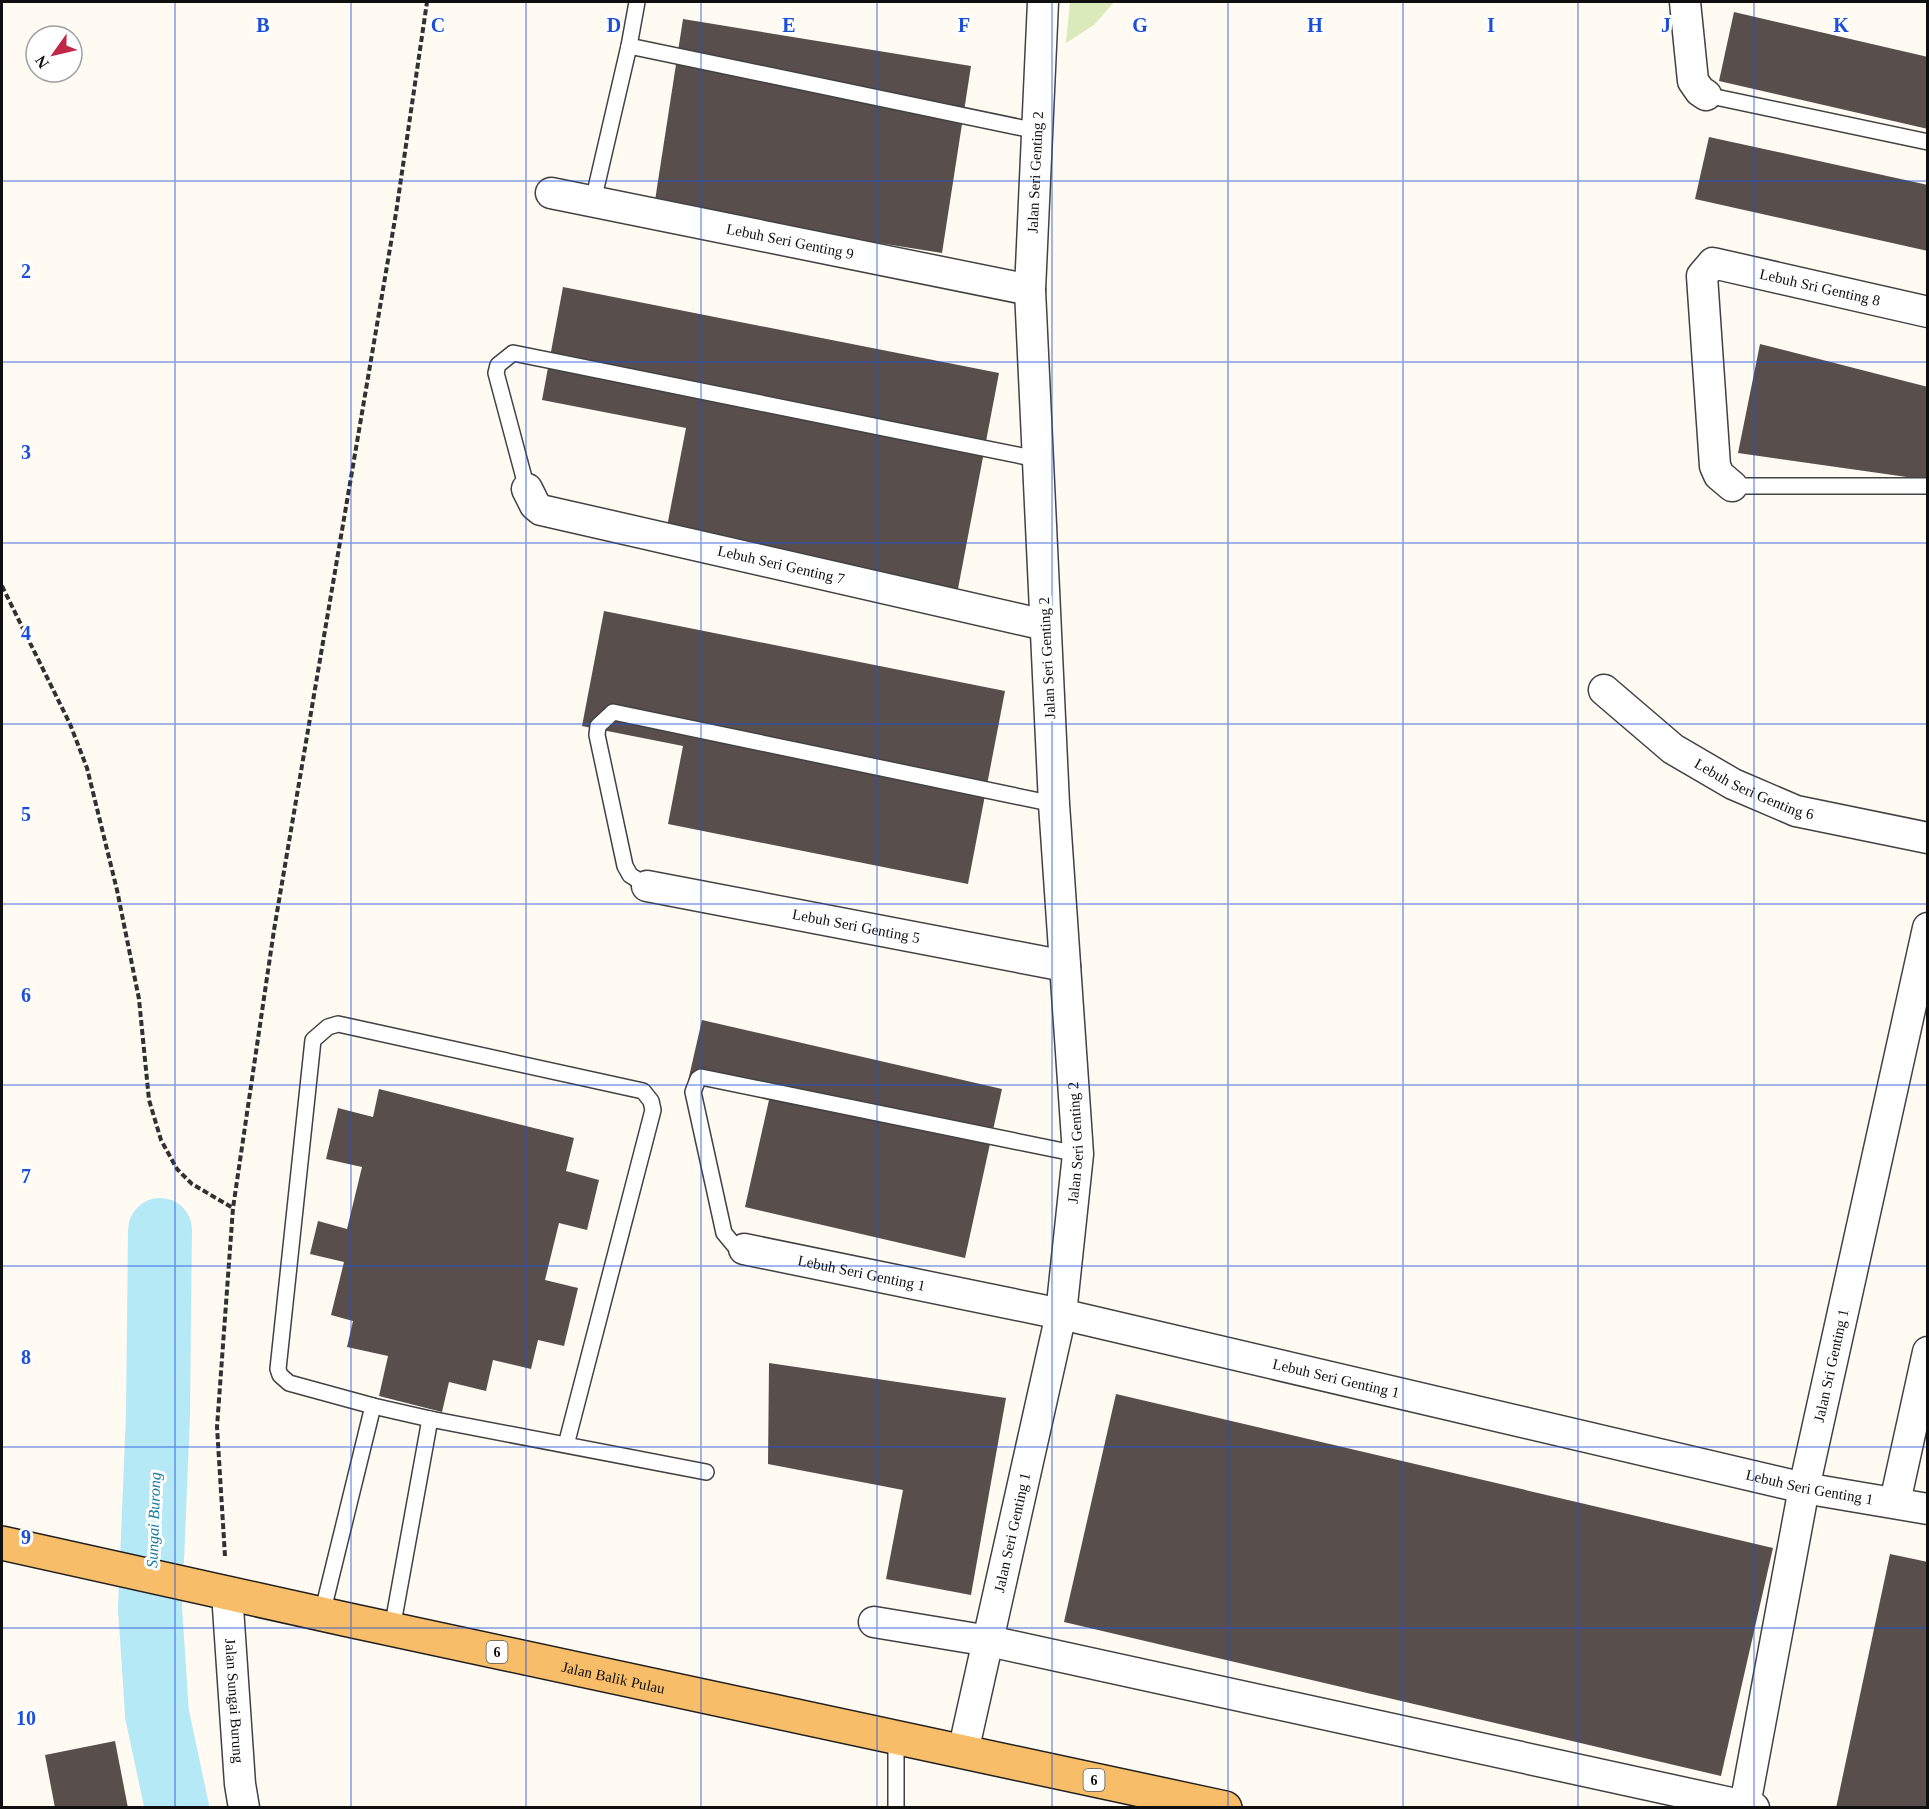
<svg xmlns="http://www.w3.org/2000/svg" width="1929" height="1809" font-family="Georgia,serif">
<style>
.green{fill:#dbeabb}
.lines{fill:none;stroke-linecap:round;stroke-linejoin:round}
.river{stroke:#b6e9f6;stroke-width:64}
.building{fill:#584e4c}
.service-casing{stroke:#424242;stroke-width:18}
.minor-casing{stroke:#424242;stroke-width:33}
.primary-casing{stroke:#202020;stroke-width:36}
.path{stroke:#313131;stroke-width:4;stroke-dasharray:6 3;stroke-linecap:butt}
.service{stroke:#fff;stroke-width:15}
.minor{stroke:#fff;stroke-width:30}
.primary{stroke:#f8bd69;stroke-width:33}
.grid{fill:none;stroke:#1d4ed8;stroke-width:1.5;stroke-opacity:0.55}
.labels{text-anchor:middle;stroke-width:6;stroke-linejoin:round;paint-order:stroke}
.shield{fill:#fff;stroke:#575757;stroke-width:1.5}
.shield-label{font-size:14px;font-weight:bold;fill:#0f0f0f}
.street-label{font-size:15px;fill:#0f0f0f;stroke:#fff}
.water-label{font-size:16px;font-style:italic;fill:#177da2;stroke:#fff}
.grid-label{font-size:20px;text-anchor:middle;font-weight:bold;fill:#1d4ed8;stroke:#fff;stroke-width:6;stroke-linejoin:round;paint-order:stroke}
</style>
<rect width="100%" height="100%" fill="#fffaf2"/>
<polygon class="green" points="1070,2 1114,2 1094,25 1066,43"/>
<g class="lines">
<polyline class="river" points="160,1230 158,1415 150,1608 157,1714 177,1808"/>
</g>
<g class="building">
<polygon points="1734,12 1928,57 1928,129 1719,81"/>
<polygon points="683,19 971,66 942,253 654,207"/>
<polygon points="1709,137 1928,185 1928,251 1695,199"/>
<polygon points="563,287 999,373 957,594 665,537 686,428 542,400"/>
<polygon points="1760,344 1928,387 1928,480 1738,453"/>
<polygon points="604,611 1005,691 968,884 668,824 683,746 582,726"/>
<polygon points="702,1020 1002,1089 965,1258 745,1207 769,1100 688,1081"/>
<polygon points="379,1089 574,1138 566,1171 599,1180 587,1230 559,1223 545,1280 578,1288 564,1346 538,1340 531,1369 493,1360 486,1391 449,1382 442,1412 379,1396 388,1356 347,1347 353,1321 331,1315 344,1262 310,1254 318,1221 347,1229 362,1167 326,1159 338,1108 373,1117"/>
<polygon points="769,1363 1006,1398 971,1595 886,1579 903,1490 768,1464"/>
<polygon points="1116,1394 1773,1548 1721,1776 1064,1622"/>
<polygon points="1890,1554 1928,1562 1928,1808 1836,1808"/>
<polygon points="115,1741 128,1808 55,1808 45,1755"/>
</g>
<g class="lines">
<g class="service-casing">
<g id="service">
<polyline points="629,46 1037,131"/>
<polyline points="1706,95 1928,142"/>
<polyline points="593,201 629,46 637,2"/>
<polyline points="1732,486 1928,486"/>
<polyline points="527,489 496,373 498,365 513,353 1037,459"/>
<polyline points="647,886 630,875 625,866 597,735 598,726 613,712 1054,804"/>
<polyline points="744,1249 734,1245 724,1233 693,1092 698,1079 701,1077 1078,1154"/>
<polyline points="566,1445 653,1110 651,1101 643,1091 338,1024 328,1027 313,1040 278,1369 280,1375 289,1383 373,1406 430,1419 706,1472"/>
<polyline points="322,1614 373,1406"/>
<polyline points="392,1629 430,1419"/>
<polyline points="896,1738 896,1808"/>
</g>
</g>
<g class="minor-casing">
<g id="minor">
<polyline points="1685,2 1693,81 1700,91 1706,95"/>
<path id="s1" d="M 551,193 L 1030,290"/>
<path id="s2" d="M 1732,486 L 1719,475 L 1715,466 L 1702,276 L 1713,263 L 1928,312"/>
<path id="s3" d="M 527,489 L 535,505 L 541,510 L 1045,625"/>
<path id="s4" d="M 1604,690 L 1673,749 L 1733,784 L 1796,811 L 1928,838"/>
<path id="s5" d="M 647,886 L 1065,966"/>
<path id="s6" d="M 744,1249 L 1061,1314 L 1804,1488 L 1928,1509"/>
<polyline points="1895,1502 1928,1352"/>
<path id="s7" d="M 227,1593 L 240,1784 L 244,1808"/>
<polyline points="874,1622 989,1641 1754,1808"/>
<path id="s8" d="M 963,1752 L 1061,1314 L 1078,1154 L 1054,804 L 1030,290 L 1043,2"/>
<path id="s9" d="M 1745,1805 L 1804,1488 L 1928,928"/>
</g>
</g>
<g class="primary-casing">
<g id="primary">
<path id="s10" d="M 2,1543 C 409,1634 816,1723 1225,1808"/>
</g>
</g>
<g class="path">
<polyline points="2,586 70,724 87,768 117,890 139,999 149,1100 161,1140 177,1169 192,1184 233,1208"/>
<polyline points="225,1556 217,1427 233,1208 274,930 396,213 427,2"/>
</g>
<use href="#service" class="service"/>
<use href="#minor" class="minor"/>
<use href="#primary" class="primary"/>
</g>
<path class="grid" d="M 175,2 L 175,1808M 351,2 L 351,1808M 526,2 L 526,1808M 701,2 L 701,1808M 877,2 L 877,1808M 1052,2 L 1052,1808M 1228,2 L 1228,1808M 1403,2 L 1403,1808M 1578,2 L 1578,1808M 1754,2 L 1754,1808M 2,181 L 1928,181M 2,362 L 1928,362M 2,543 L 1928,543M 2,724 L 1928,724M 2,904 L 1928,904M 2,1085 L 1928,1085M 2,1266 L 1928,1266M 2,1447 L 1928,1447M 2,1628 L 1928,1628"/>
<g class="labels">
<g class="shield">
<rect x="486.5" y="1641" width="21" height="22" rx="4.5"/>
<rect x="1083.5" y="1769" width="21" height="22" rx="4.5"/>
</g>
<g class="shield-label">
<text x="497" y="1657">6</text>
<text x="1094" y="1785">6</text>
</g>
<g class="street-label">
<text dy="5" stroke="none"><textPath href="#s8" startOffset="1593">Jalan Seri Genting 2</textPath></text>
<text dy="5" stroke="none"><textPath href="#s1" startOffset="244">Lebuh Seri Genting 9</textPath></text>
<text dy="5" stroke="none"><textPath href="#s2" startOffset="344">Lebuh Sri Genting 8</textPath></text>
<text dy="5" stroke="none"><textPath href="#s3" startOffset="272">Lebuh Seri Genting 7</textPath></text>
<text transform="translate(1047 658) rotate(-93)" y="5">Jalan Seri Genting 2</text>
<text dy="5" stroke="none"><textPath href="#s4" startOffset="182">Lebuh Seri Genting 6</textPath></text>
<text dy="5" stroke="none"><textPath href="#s5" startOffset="213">Lebuh Seri Genting 5</textPath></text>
<text dy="5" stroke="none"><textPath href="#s8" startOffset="621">Jalan Seri Genting 2</textPath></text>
<text dy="5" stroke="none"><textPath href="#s6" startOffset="120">Lebuh Seri Genting 1</textPath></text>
<text dy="5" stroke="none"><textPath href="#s9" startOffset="448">Jalan Sri Genting 1</textPath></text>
<text dy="5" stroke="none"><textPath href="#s6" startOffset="606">Lebuh Seri Genting 1</textPath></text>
<text dy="5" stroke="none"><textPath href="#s6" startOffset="1092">Lebuh Seri Genting 1</textPath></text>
<text dy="5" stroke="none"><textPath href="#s8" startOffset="225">Jalan Seri Genting 1</textPath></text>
<text dy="5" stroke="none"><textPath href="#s10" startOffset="626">Jalan Balik Pulau</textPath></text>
<text dy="5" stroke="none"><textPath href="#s7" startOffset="108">Jalan Sungai Burung</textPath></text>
</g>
<g class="water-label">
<text transform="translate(153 1520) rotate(-88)" y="6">Sungai Burong</text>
</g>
</g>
<g class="grid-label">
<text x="263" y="32">B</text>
<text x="438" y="32">C</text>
<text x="614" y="32">D</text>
<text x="789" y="32">E</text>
<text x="964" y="32">F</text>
<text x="1140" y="32">G</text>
<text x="1315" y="32">H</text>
<text x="1491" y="32">I</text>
<text x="1666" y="32">J</text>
<text x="1841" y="32">K</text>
<text x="26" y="278">2</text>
<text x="26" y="459">3</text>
<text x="26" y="640">4</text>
<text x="26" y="821">5</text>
<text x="26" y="1002">6</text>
<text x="26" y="1183">7</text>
<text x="26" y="1364">8</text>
<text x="26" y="1544">9</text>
<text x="26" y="1725">10</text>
</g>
<rect width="1929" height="1809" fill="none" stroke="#0f0f0f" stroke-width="6"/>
<g transform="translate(54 54) rotate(236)"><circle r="28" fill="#ffffff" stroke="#9f9f9f" stroke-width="1.5"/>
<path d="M0-4.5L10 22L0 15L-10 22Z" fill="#c02647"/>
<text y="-9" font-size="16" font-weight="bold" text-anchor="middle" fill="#0f0f0f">N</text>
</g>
</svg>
